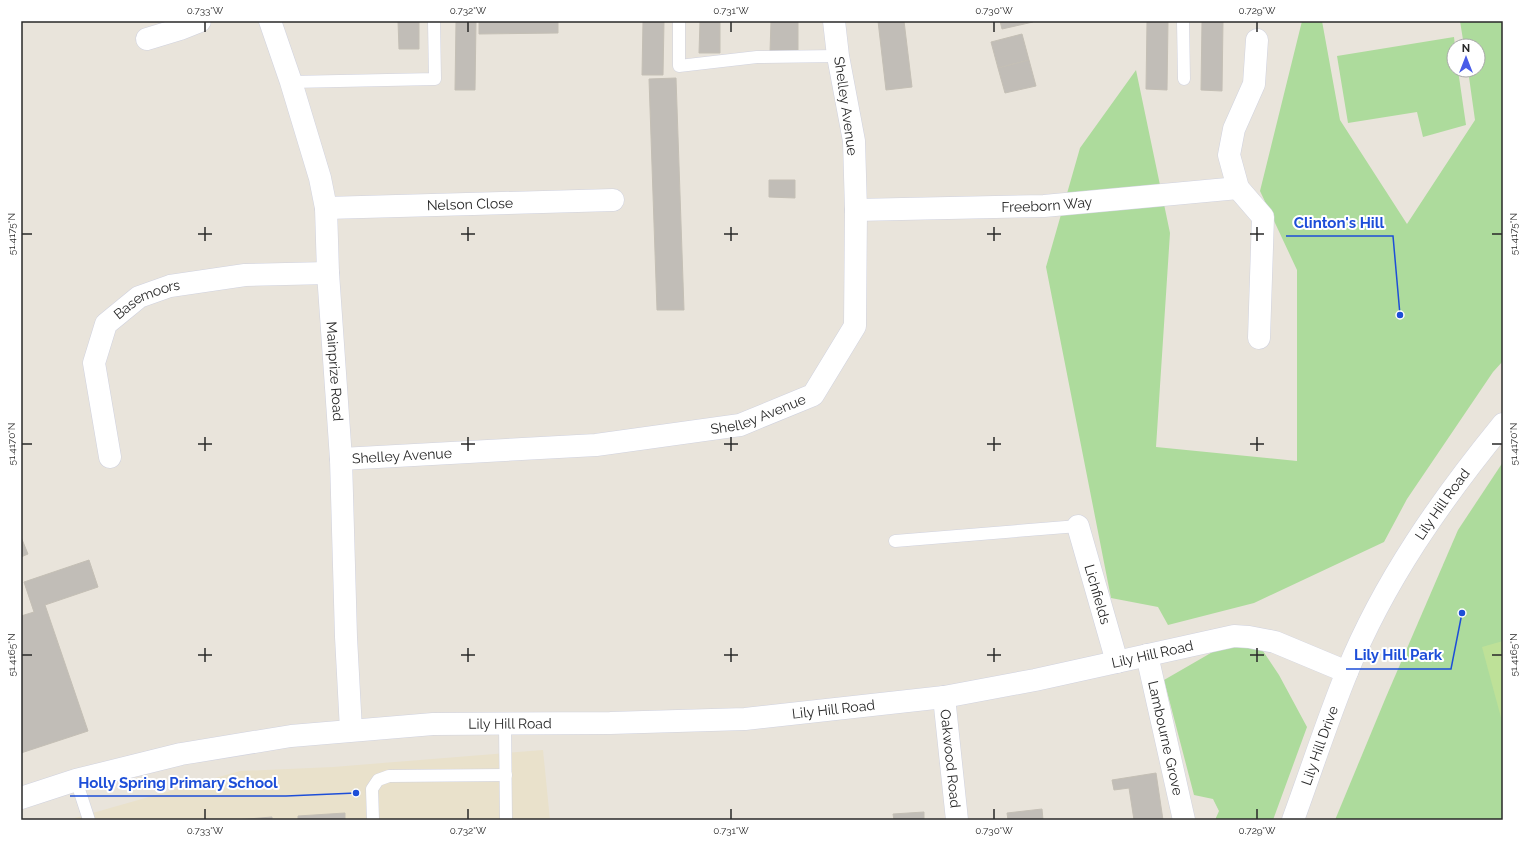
<svg xmlns="http://www.w3.org/2000/svg" width="1524" height="841" font-family="Raleway,sans-serif">
<style>
.education{fill:#e9e1cb}
.green{fill:#addb9c}
.pitch{fill:#bee198}
.building{fill:#c1bdb7;stroke:#c4bfb5}
.lines{fill:none;stroke-linecap:round;stroke-linejoin:round}
.service-casing{stroke:#d0d2df;stroke-width:13}
.minor-casing{stroke:#d0d2df;stroke-width:23}
.tertiary-casing{stroke:#d0d2df;stroke-width:23}
.service{stroke:#fff;stroke-width:12}
.minor{stroke:#fff;stroke-width:22}
.tertiary{stroke:#fff;stroke-width:22}
.ticks{fill:none;stroke:#282828;stroke-width:1.5}
.labels{text-anchor:middle;stroke-width:4;stroke-linejoin:round;paint-order:stroke}
.street-label{font-size:14px;fill:#282828;stroke:#fff}
.leader{fill:none;stroke:#1d4ed8;stroke-width:1.5}
.callout-dot{fill:#1d4ed8;stroke:#fff;stroke-width:1.5}
.callout-label{font-size:15px;text-anchor:middle;font-weight:bold;fill:#1d4ed8;stroke:#fff;stroke-width:4;stroke-linejoin:round;paint-order:stroke}
.neatline{fill:none;stroke:#282828;stroke-width:1.5}
.ticks-label{font-size:10px;text-anchor:middle;fill:#282828}
</style>
<rect width="100%" height="100%" fill="#e9e4db"/>
<polygon class="education" points="543,750 550,820 68,820 240,771 333,767"/>
<g class="green">
<polygon points="1302,21 1322,21 1340,120 1407,224 1475,120 1468,70 1478,70 1478,46 1464,46 1460,21 1503,21 1503,361 1493,372 1407,499 1384,542 1254,603 1168,625 1158,607 1111,598 1046,267 1080,148 1136,70 1170,233 1156,447 1297,461 1297,270 1260,191"/>
<polygon points="1454,37 1455,46 1454,70 1458,70 1466,125 1423,137 1417,112 1348,123 1337,56"/>
<polygon points="1503,462 1503,820 1335,820 1386,697 1458,530"/>
<polygon points="1257,642 1279,675 1307,727 1273,820 1215,820 1219,811 1213,799 1194,795 1164,680 1216,650"/>
</g>
<polygon class="pitch" points="1503,641 1503,725 1482,647"/>
<g class="building">
<polygon points="398,21 419,21 419,49 399,49"/>
<polygon points="456,21 476,21 475,90 455,90"/>
<polygon points="479,21 558,21 558,33 479,34"/>
<polygon points="643,21 664,21 663,75 642,75"/>
<polygon points="700,21 720,21 720,53 699,53"/>
<polygon points="771,21 798,21 798,52 770,52"/>
<polygon points="878,21 904,21 912,87 886,90"/>
<polygon points="1000,21 1033,21 1033,22 1002,29"/>
<polygon points="1147,21 1168,21 1167,90 1146,89"/>
<polygon points="1202,21 1223,21 1222,91 1201,90"/>
<polygon points="1022,34 1029,60 998,68 991,42"/>
<polygon points="1029,60 1036,86 1005,93 998,68"/>
<polygon points="676,78 684,310 657,310 649,79"/>
<polygon points="769,180 795,180 795,198 769,197"/>
<polygon points="21,537 28,554 21,557"/>
<polygon points="89,560 98,587 45,605 88,731 21,753 21,616 34,612 24,582"/>
<polygon points="1156,773 1163,820 1134,820 1129,788 1114,790 1112,780"/>
<polygon points="1042,809 1043,820 1008,820 1007,813"/>
<polygon points="924,812 924,820 894,820 893,814"/>
<polygon points="345,813 345,820 298,820 298,816"/>
<polygon points="272,817 272,820 236,820"/>
</g>
<g class="lines">
<g class="service-casing">
<g id="service">
<polyline points="679,21 679,66 757,57 838,56"/>
<polyline points="1183,21 1184,79"/>
<polyline points="291,82 435,79 434,21"/>
<polyline points="895,541 1078,526"/>
<polyline points="505,723 506,820"/>
<polyline points="76,780 89,820"/>
<polyline points="373,820 372,789 378,780 389,776 506,775"/>
</g>
</g>
<g class="minor-casing">
<g id="minor">
<path id="s1" d="M 270,21 L 291,82 L 320,178 L 326,208 L 328,273 L 341,459 L 346,637 L 351,730"/>
<polyline points="147,39 180,29 200,21"/>
<polyline points="1257,40 1254,84 1234,129 1229,155 1238,188 1263,217 1259,338"/>
<path id="s2" d="M 326,208 L 613,200"/>
<path id="s3" d="M 856,210 L 1044,206 L 1238,188"/>
<path id="s4" d="M 110,457 L 94,363 L 106,324 L 139,297 L 170,286 L 245,275 L 328,273"/>
<path id="s5" d="M 341,459 L 596,445 L 740,425 L 813,395 L 855,326 L 856,210 L 854,141 L 838,56 L 834,21"/>
<path id="s6" d="M 1078,526 L 1117,662"/>
<path id="s7" d="M 1147,655 L 1184,820"/>
<path id="s8" d="M 944,697 L 957,820"/>
</g>
</g>
<g class="tertiary-casing">
<g id="tertiary">
<path id="s9" d="M 21,798 L 76,780 L 181,754 L 291,736 L 433,724 L 610,723 L 745,719 L 944,697 L 1035,680 L 1234,636 L 1249,637 L 1275,642 L 1347,672"/>
<path id="s10" d="M 1293,820 C 1311,771 1327,721 1347,672 C 1384,581 1441,500 1503,424"/>
</g>
</g>
<use href="#service" class="service"/>
<use href="#minor" class="minor"/>
<use href="#tertiary" class="tertiary"/>
</g>
<path class="ticks" d="M 205,22 L 205,32M 468,22 L 468,32M 731,22 L 731,32M 994,22 L 994,32M 1257,22 L 1257,32M 205,227 L 205,241M 468,227 L 468,241M 731,227 L 731,241M 994,227 L 994,241M 1257,227 L 1257,241M 22,234 L 32,234M 198,234 L 212,234M 461,234 L 475,234M 724,234 L 738,234M 987,234 L 1001,234M 1250,234 L 1264,234M 1492,234 L 1502,234M 205,437 L 205,451M 468,437 L 468,451M 731,437 L 731,451M 994,437 L 994,451M 1257,437 L 1257,451M 22,444 L 32,444M 198,444 L 212,444M 461,444 L 475,444M 724,444 L 738,444M 987,444 L 1001,444M 1250,444 L 1264,444M 1492,444 L 1502,444M 205,648 L 205,662M 468,648 L 468,662M 731,648 L 731,662M 994,648 L 994,662M 1257,648 L 1257,662M 22,655 L 32,655M 198,655 L 212,655M 461,655 L 475,655M 724,655 L 738,655M 987,655 L 1001,655M 1250,655 L 1264,655M 1492,655 L 1502,655M 205,809 L 205,819M 468,809 L 468,819M 731,809 L 731,819M 994,809 L 994,819M 1257,809 L 1257,819"/>
<g class="labels">
<g class="street-label">
<text transform="translate(846 106) rotate(82)" y="5">Shelley Avenue</text>
<text dy="5" stroke="none"><textPath href="#s2" startOffset="144">Nelson Close</textPath></text>
<text dy="5" stroke="none"><textPath href="#s3" startOffset="191">Freeborn Way</textPath></text>
<text dy="5" stroke="none"><textPath href="#s4" startOffset="185">Basemoors</textPath></text>
<text dy="5" stroke="none"><textPath href="#s1" startOffset="359">Mainprize Road</textPath></text>
<text dy="5" stroke="none"><textPath href="#s5" startOffset="421">Shelley Avenue</textPath></text>
<text dy="5" stroke="none"><textPath href="#s5" startOffset="61">Shelley Avenue</textPath></text>
<text dy="5" stroke="none"><textPath href="#s10" startOffset="351">Lily Hill Road</textPath></text>
<text dy="5" stroke="none"><textPath href="#s6" startOffset="71">Lichfields</textPath></text>
<text dy="5" stroke="none"><textPath href="#s9" startOffset="1145">Lily Hill Road</textPath></text>
<text dy="5" stroke="none"><textPath href="#s9" startOffset="821">Lily Hill Road</textPath></text>
<text dy="5" stroke="none"><textPath href="#s9" startOffset="497">Lily Hill Road</textPath></text>
<text dy="5" stroke="none"><textPath href="#s7" startOffset="85">Lambourne Grove</textPath></text>
<text dy="5" stroke="none"><textPath href="#s10" startOffset="79">Lily Hill Drive</textPath></text>
<text dy="5" stroke="none"><textPath href="#s8" startOffset="62">Oakwood Road</textPath></text>
</g>
</g>
<path class="leader" d="M1400 315L1393 236H1286M1462 613L1451 669H1346M356 793L286 796H70"/>
<g class="callout-dot">
<circle cx="1400" cy="315" r="4"/>
<circle cx="1462" cy="613" r="4"/>
<circle cx="356" cy="793" r="4"/>
</g>
<g class="callout-label">
<text x="1339" y="228">Clinton's Hill</text>
<text x="1398" y="660">Lily Hill Park</text>
<text x="178" y="788">Holly Spring Primary School</text>
</g>
<rect width="1524" height="841" fill="none" stroke="#ffffff" stroke-width="44"/>
<g transform="translate(1466 58)"><circle r="19" fill="#ffffff" stroke="#a9a9a9"/>
<path d="M0-3L7 15L0 10L-7 15Z" fill="#495ce8"/>
<text y="-6" font-size="11" font-weight="bold" text-anchor="middle" fill="#282828">N</text>
</g>
<rect x="22" y="22" width="1480" height="797" class="neatline"/>
<g class="ticks-label">
<text x="205" y="14">0.733°W</text>
<text x="468" y="14">0.732°W</text>
<text x="731" y="14">0.731°W</text>
<text x="994" y="14">0.730°W</text>
<text x="1257" y="14">0.729°W</text>
<text transform="translate(11 234) rotate(-90)" y="4">51.4175°N</text>
<text transform="translate(1513 234) rotate(-90)" y="4">51.4175°N</text>
<text transform="translate(11 444) rotate(-90)" y="4">51.4170°N</text>
<text transform="translate(1513 444) rotate(-90)" y="4">51.4170°N</text>
<text transform="translate(11 655) rotate(-90)" y="4">51.4165°N</text>
<text transform="translate(1513 655) rotate(-90)" y="4">51.4165°N</text>
<text x="205" y="834">0.733°W</text>
<text x="468" y="834">0.732°W</text>
<text x="731" y="834">0.731°W</text>
<text x="994" y="834">0.730°W</text>
<text x="1257" y="834">0.729°W</text>
</g>
</svg>
